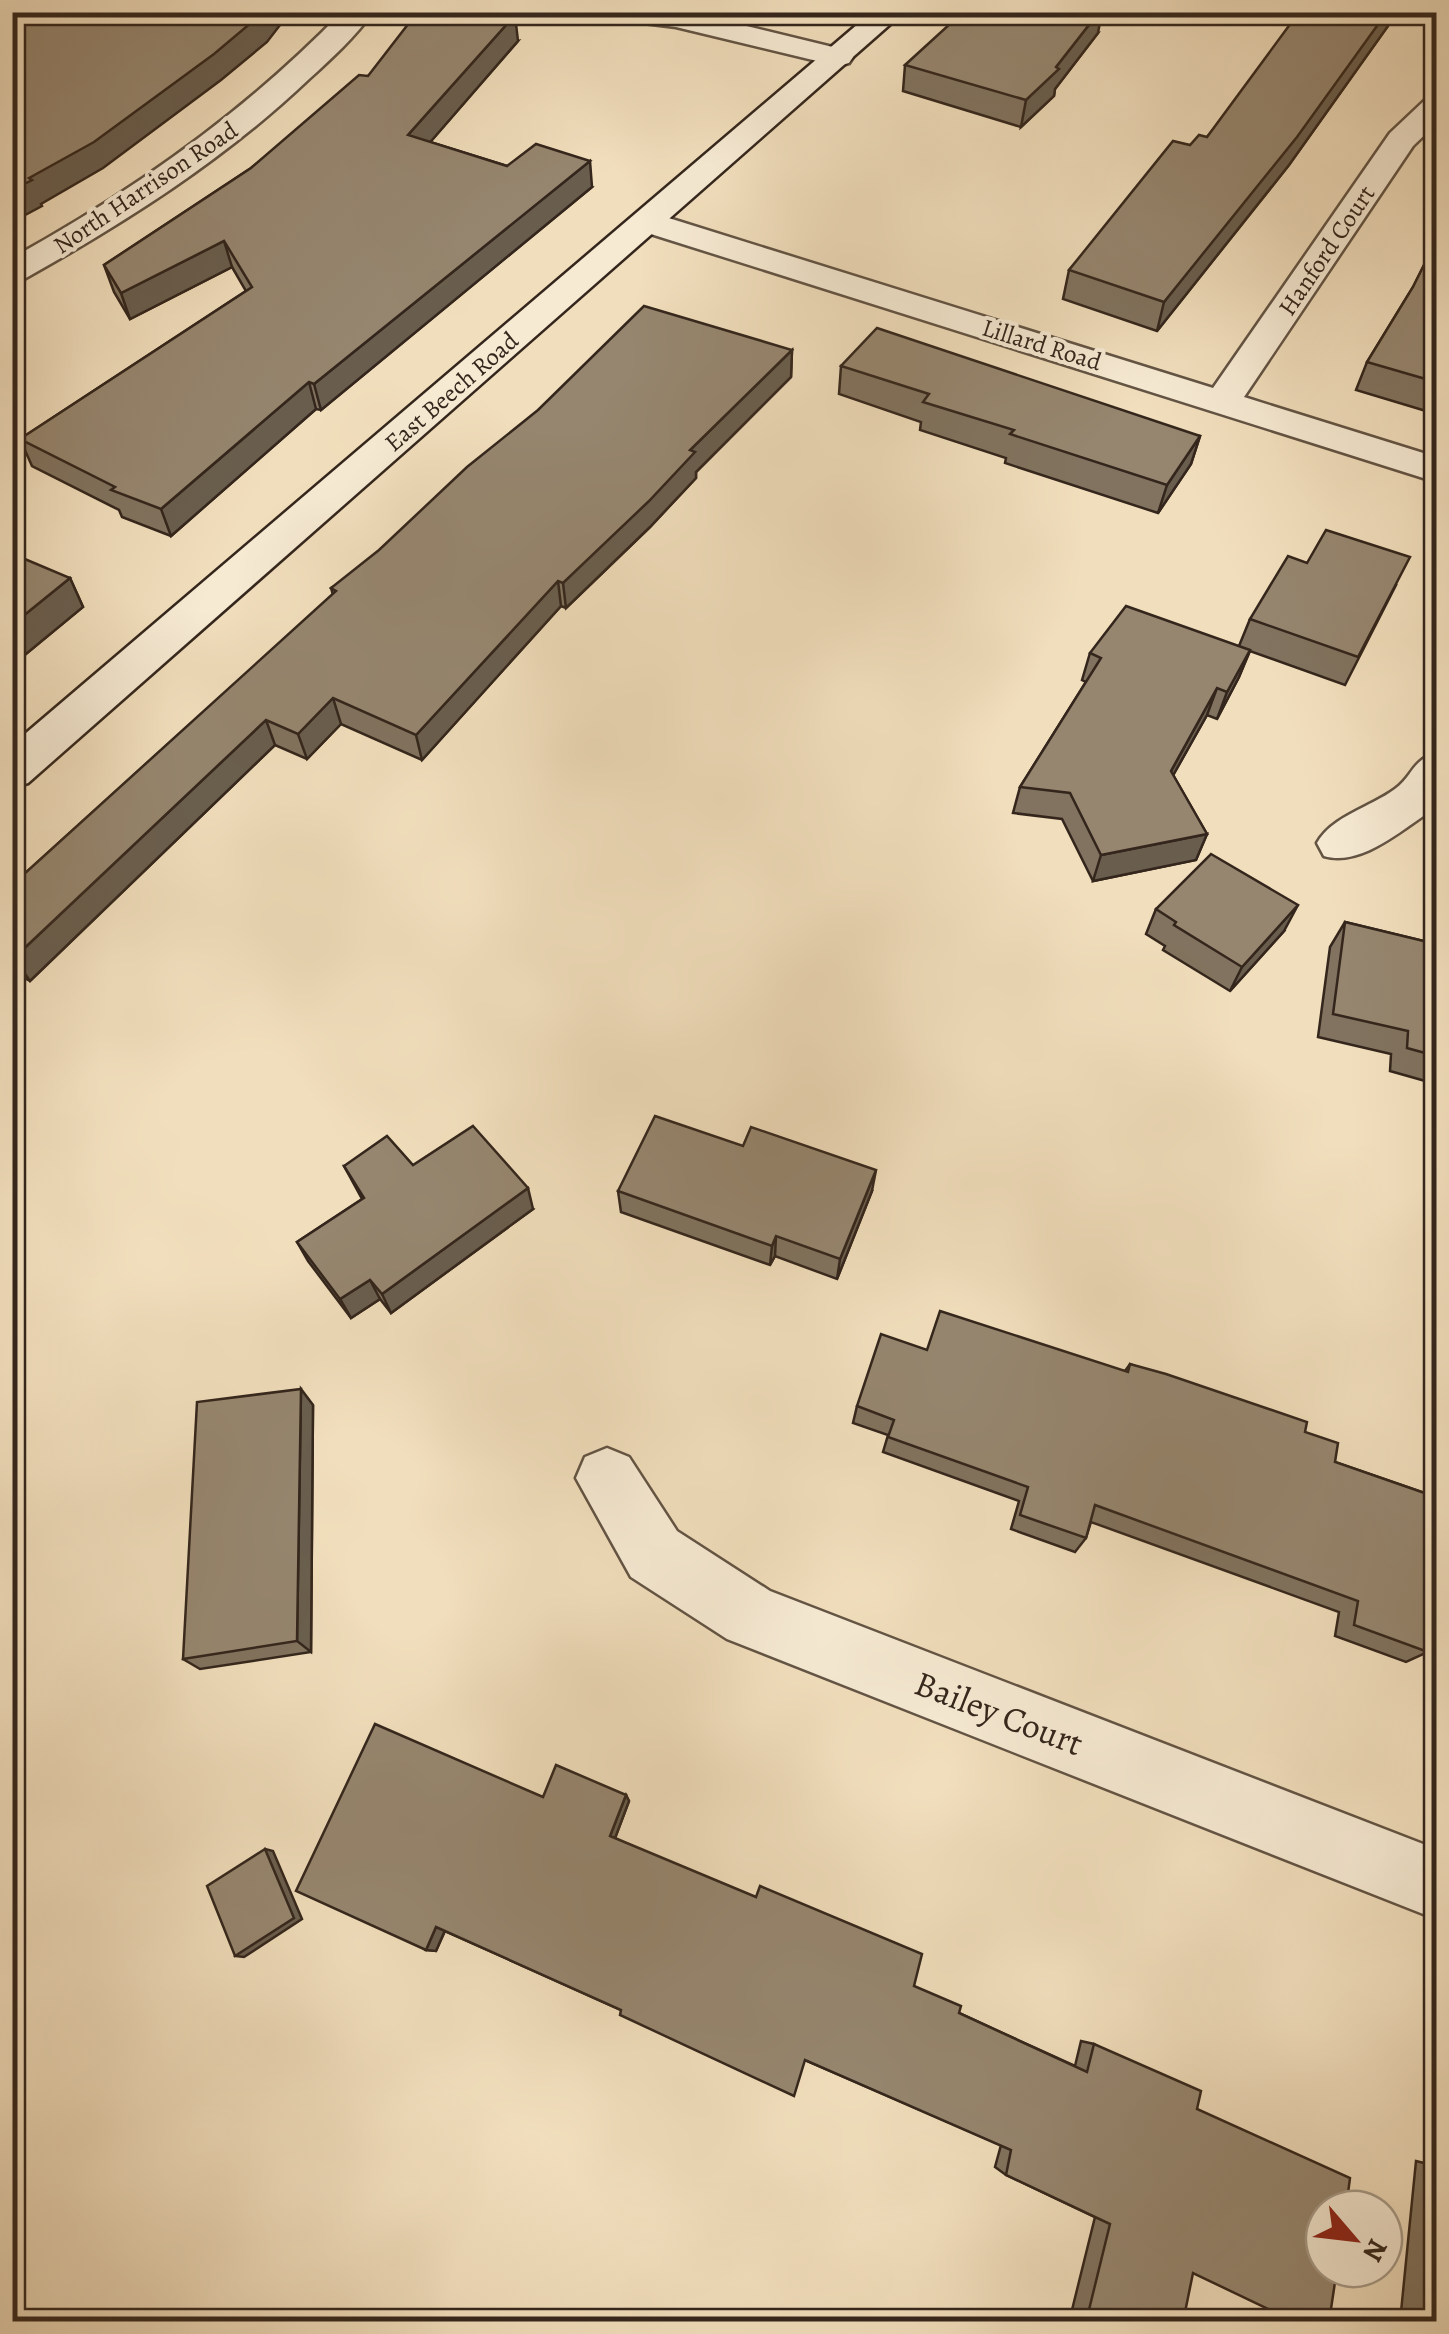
<svg xmlns="http://www.w3.org/2000/svg" width="1449" height="2334" font-family="Alegreya,serif">
<style>
.lines{fill:none;stroke-linecap:round;stroke-linejoin:round}
.street-casing{stroke:#635444;stroke-width:5}
.secondary-casing{stroke:#34261c;stroke-width:5}
.street{fill:#f6ead3;fill-rule:evenodd}
.secondary{fill:#f6ead3;fill-rule:evenodd}
.wall{fill:#81735f;stroke:#34261c;stroke-width:2.5}
.shaded-wall{fill:#695e4e;stroke:#34261c;stroke-width:2.5}
.building{fill:#96866f;stroke:#34261c;stroke-width:2.5}
.labels{text-anchor:middle;stroke-width:8;stroke-linejoin:round;paint-order:stroke}
.far-street-label{font-size:25px;fill:#34261c;stroke:#f6ead3}
.near-street-label{font-size:35px;fill:#34261c;stroke:#f6ead3}
</style>
<rect width="100%" height="100%" fill="#f1debc"/>
<filter id="stains"><feTurbulence type="fractalNoise" baseFrequency=".002" numOctaves="4"/><feColorMatrix values="0 0 0 0 .2 0 0 0 0 .09 0 0 0 0 .02 0 0 0 .5 -.17"/></filter>
<radialGradient id="worn" r=".72"><stop offset=".6" stop-color="#630" stop-opacity="0"/><stop offset="1" stop-color="#630" stop-opacity=".3"/></radialGradient>
<g class="lines">
<g class="street-casing">
<g id="street">
<path d="M 342,12 L 373,12 C 355,37 331,59 309,79 C 224,160 126,222 24,279 L 12,282 L 12,258 C 134,191 245,112 342,12 Z"/>
<polygon points="613,12 689,12 849,51 853,57 849,63 838,66 676,27 627,21"/>
<polygon points="1436,98 1436,124 1413,146 1244,397 1436,457 1436,482 635,229 630,222 635,215 659,215 1213,388 1390,133 1425,100"/>
<path d="M 1436,753 L 1436,804 L 1431,811 C 1401,830 1361,867 1324,856 L 1317,843 C 1332,816 1371,807 1395,789 C 1414,775 1411,761 1436,753 Z"/>
<polygon points="607,1448 629,1457 677,1531 770,1591 1436,1849 1436,1919 727,1639 631,1577 576,1478 585,1457"/>
</g>
</g>
<g class="secondary-casing">
<polygon id="secondary" points="872,12 904,12 28,783 12,788 12,745"/>
</g>
<use href="#street" class="street"/>
<use href="#secondary" class="secondary"/>
</g>
<g class="wall">
<polygon points="1309,12 1393,12 1388,26 1289,165 1157,331 1063,299 1069,270 1190,145 1207,137"/>
<polygon points="1098,33 1055,89 1054,96 1021,127 903,91 905,65"/>
<polygon points="518,41 430,142 507,166 592,187 321,410 316,409 171,536 122,517 119,510 32,466 20,439 246,291 232,267 130,319 114,292 104,265 251,168 368,76"/>
<polygon points="1436,241 1436,414 1356,390 1367,362 1413,287"/>
<polygon points="792,350 791,377 696,472 696,478 650,527 566,608 561,606 422,760 341,724 307,759 275,745 30,981 12,971 12,885 333,595 331,588"/>
<polygon points="841,366 1200,436 1191,464 1158,513 1005,463 1006,458 920,430 921,422 839,394"/>
<polygon points="12,563 70,578 83,607 21,658 12,654"/>
<polygon points="1307,563 1396,585 1345,685 1250,651 1239,677 1217,719 1207,715 1173,775 1207,834 1196,860 1093,881 1062,819 1013,813 1020,787 1086,682 1082,680 1090,653 1239,646 1250,619"/>
<polygon points="1156,909 1284,931 1230,991 1163,950 1165,946 1146,934"/>
<polygon points="1345,922 1436,944 1436,1084 1390,1071 1391,1054 1318,1037 1330,947"/>
<polygon points="413,1165 533,1209 391,1313 380,1299 351,1318 308,1261 297,1242 362,1199 344,1166"/>
<polygon points="618,1191 872,1191 837,1279 775,1256 770,1265 621,1212"/>
<polygon points="927,1350 1125,1371 1130,1364 1305,1432 1335,1462 1436,1497 1436,1641 1430,1638 1428,1652 1406,1662 1335,1636 1339,1612 1091,1522 1086,1538 1075,1552 1011,1529 1019,1501 883,1452 888,1435 853,1423 857,1406"/>
<polygon points="313,1405 311,1652 200,1669 183,1659"/>
<polygon points="626,1795 629,1801 615,1838 914,1986 959,2013 1075,2066 1081,2041 1094,2044 1197,2109 1193,2273 1135,2313 1133,2322 1069,2322 1095,2217 1006,2175 995,2167 1001,2145 805,2060 621,2010 445,1931 436,1951 426,1950 543,1797"/>
<polygon points="1416,2161 1436,2166 1436,2322 1400,2322"/>
</g>
<g class="shaded-wall">
<polygon points="264,12 290,12 267,42 221,80 103,168 41,204 42,206 12,222 12,190"/>
<polygon points="1099,12 1102,12 1098,33 1055,89 1054,96 1021,127 1026,100 1056,67"/>
<polygon points="1387,12 1393,12 1388,26 1289,165 1157,331 1164,302"/>
<polygon points="515,15 518,41 413,162 408,135"/>
<polygon points="590,161 592,187 321,410 314,384"/>
<polygon points="224,241 232,267 130,319 121,293"/>
<polygon points="792,350 791,377 696,472 696,478 650,527 566,608 563,583 690,450"/>
<polygon points="309,382 316,409 171,536 161,509"/>
<polygon points="1200,436 1191,464 1158,513 1167,485"/>
<polygon points="70,578 83,607 21,658 12,643 12,625"/>
<polygon points="558,581 561,606 422,760 416,735"/>
<polygon points="1250,650 1239,677 1217,719 1227,692"/>
<polygon points="1217,688 1207,715 1161,797 1171,771"/>
<polygon points="333,698 341,724 307,759 298,734"/>
<polygon points="266,720 275,745 30,981 14,958"/>
<polygon points="1207,834 1196,860 1093,881 1101,855"/>
<polygon points="1298,905 1284,931 1230,991 1242,967"/>
<polygon points="876,1170 872,1191 837,1279 840,1259"/>
<polygon points="528,1188 533,1209 391,1313 382,1294"/>
<polygon points="776,1236 775,1256 770,1265 772,1246"/>
<polygon points="370,1280 380,1299 351,1318 340,1299"/>
<polygon points="301,1389 313,1405 311,1652 297,1641"/>
<polygon points="626,1795 629,1801 614,1841 610,1836"/>
<polygon points="265,1849 273,1851 302,1919 244,1957 235,1956"/>
<polygon points="436,1927 446,1928 436,1951 426,1950"/>
</g>
<g class="building">
<polygon points="12,12 264,12 214,54 94,142 29,178 32,180 12,190"/>
<polygon points="423,12 489,12 515,15 408,135 507,166 536,144 590,161 314,384 309,382 161,509 111,490 115,487 20,439 252,287 224,241 121,293 104,265 251,168 359,75 368,76 416,14 421,15"/>
<polygon points="963,12 1099,12 1056,67 1059,69 1026,100 905,65"/>
<polygon points="1309,12 1387,12 1297,137 1164,302 1069,270 1173,141 1190,145 1199,135 1207,137 1291,23"/>
<polygon points="1436,241 1436,382 1367,362 1413,287"/>
<polygon points="644,306 792,350 690,450 695,452 649,501 563,583 558,581 416,735 333,698 298,734 266,720 14,958 12,958 12,885 336,591 331,588 379,550 467,467 538,410"/>
<polygon points="877,328 1200,436 1167,485 1010,434 1014,430 923,402 929,394 841,366"/>
<polygon points="1326,530 1410,557 1358,657 1250,619 1288,556 1307,563"/>
<polygon points="20,557 70,578 12,625 12,563"/>
<polygon points="1126,606 1250,650 1227,692 1217,688 1171,771 1207,834 1101,855 1070,793 1020,787 1101,658 1090,653"/>
<polygon points="1211,854 1298,905 1242,967 1174,925 1176,922 1156,909"/>
<polygon points="1345,922 1436,944 1436,1056 1407,1048 1408,1031 1333,1014"/>
<polygon points="655,1116 743,1146 751,1127 876,1170 840,1259 776,1236 772,1246 618,1191"/>
<polygon points="473,1126 528,1188 382,1294 370,1280 340,1299 297,1242 364,1198 344,1166 387,1136 413,1165"/>
<polygon points="940,1311 1128,1372 1130,1364 1166,1374 1307,1422 1305,1432 1338,1443 1335,1462 1436,1497 1436,1621 1432,1619 1428,1652 1354,1625 1358,1601 1095,1505 1086,1538 1020,1515 1028,1487 888,1437 894,1420 857,1406 881,1334 927,1350"/>
<polygon points="301,1389 297,1641 183,1659 197,1402"/>
<polygon points="375,1724 543,1797 556,1765 626,1795 610,1836 756,1897 760,1886 922,1954 914,1986 961,2006 959,2013 1087,2072 1094,2044 1201,2091 1197,2109 1350,2178 1346,2209 1324,2209 1324,2269 1337,2269 1329,2322 1295,2322 1193,2273 1183,2322 1154,2322 1135,2313 1133,2322 1086,2322 1110,2224 1006,2175 1011,2150 805,2060 794,2096 620,2015 621,2010 436,1927 426,1950 296,1891"/>
<polygon points="265,1849 294,1918 235,1956 207,1886"/>
<polygon points="1436,2231 1436,2322 1428,2322"/>
</g>
<g class="labels">
<g class="far-street-label">
<text transform="translate(145 187) rotate(-34)" y="9">North Harrison Road</text>
<text transform="translate(1326 250) rotate(-56)" y="9">Hanford Court</text>
<text transform="translate(1042 344) rotate(17)" y="9">Lillard Road</text>
<text transform="translate(451 391) rotate(-41)" y="9">East Beech Road</text>
</g>
<g class="near-street-label">
<text transform="translate(999 1713) rotate(21)" y="12">Bailey Court</text>
</g>
</g>
<rect width="1449" height="2334" fill="none" stroke="#f1debc" stroke-width="50"/>
<rect x="15" y="15" width="1419" height="2304" fill="none" stroke="#34261c" stroke-width="5"/>
<rect x="25" y="25" width="1399" height="2284" fill="none" stroke="#34261c" stroke-width="2.5"/>
<g transform="translate(1354 2239) rotate(118)"><circle r="48" fill="#f6ead3" stroke="#a89c8a" stroke-width="2.5"/>
<path d="M0-8L18 38L0 25L-18 38Z" fill="#8f2418"/>
<text y="-15" font-size="28" font-weight="bold" text-anchor="middle" fill="#34261c">N</text>
</g>
<rect width="100%" height="100%" filter="url(#stains)"/>
<rect width="100%" height="100%" fill="url(#worn)"/>
</svg>
